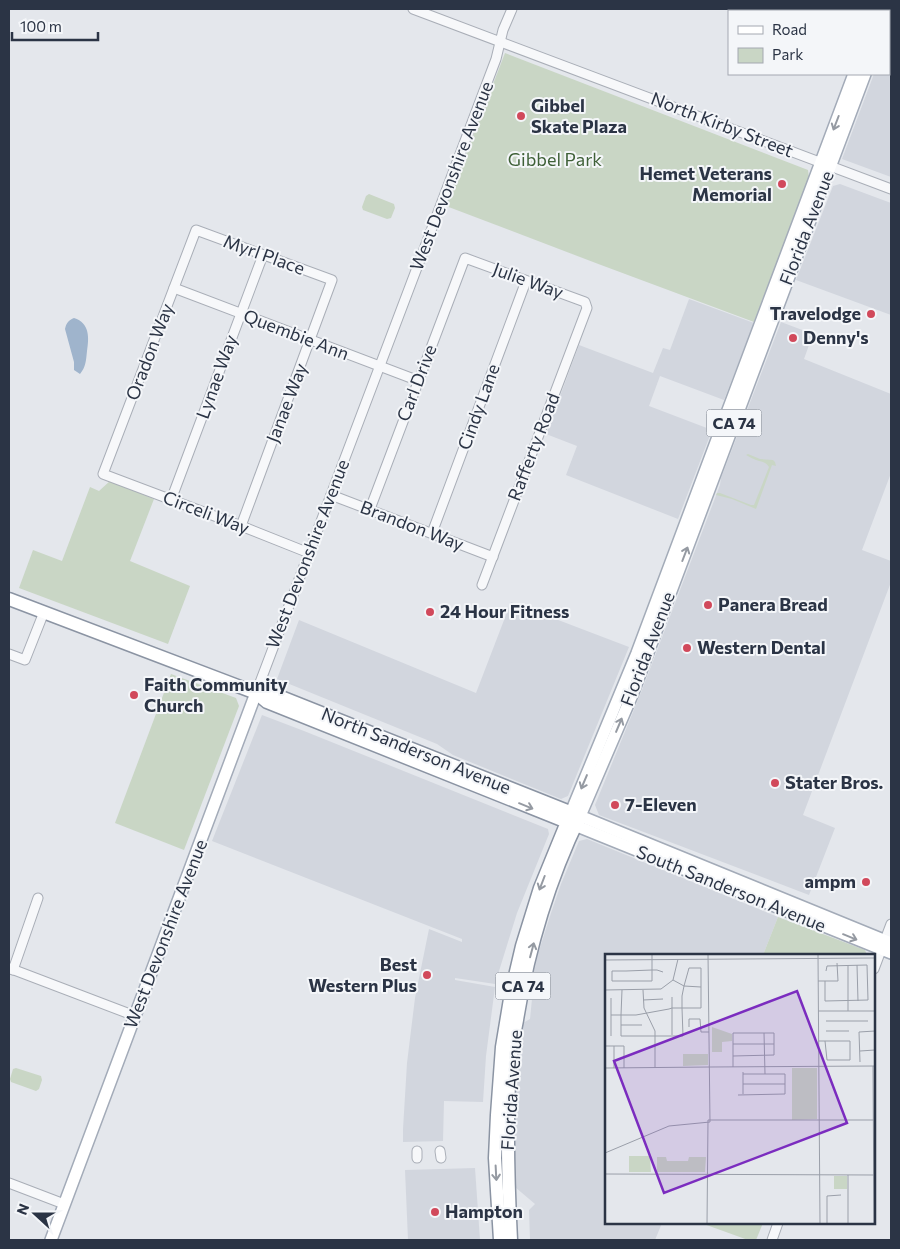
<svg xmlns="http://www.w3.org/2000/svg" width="900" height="1249" font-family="Commissioner,sans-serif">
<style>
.built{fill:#d2d6de}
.green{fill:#c9d6c5}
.water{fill:#9fb4cc}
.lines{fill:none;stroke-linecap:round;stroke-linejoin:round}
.minor-casing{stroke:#a9aeb7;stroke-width:11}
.major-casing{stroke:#a3abb8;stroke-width:14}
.highway-casing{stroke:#8b94a3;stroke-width:15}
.minor{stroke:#f7f8fa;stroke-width:9}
.major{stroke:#fff;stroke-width:11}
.highway{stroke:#fff;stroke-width:12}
.oneway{stroke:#959aa2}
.poi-dot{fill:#d1495b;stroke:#f4f6f9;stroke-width:2}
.labels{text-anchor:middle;stroke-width:4;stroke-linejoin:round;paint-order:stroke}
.shield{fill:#f4f6f9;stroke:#676e7b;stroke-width:1}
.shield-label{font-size:16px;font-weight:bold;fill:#2b3445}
.poi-label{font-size:18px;font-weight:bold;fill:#2b3445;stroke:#f4f6f9;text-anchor:start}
.street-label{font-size:18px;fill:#2b3445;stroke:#f4f6f9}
.park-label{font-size:18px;fill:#3f6138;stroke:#f4f6f9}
.inset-road{fill:none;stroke:#9a9fa9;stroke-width:1}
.view{fill:#7b2cbf;fill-opacity:0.15;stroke:#7b2cbf;stroke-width:2.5}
.inset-edge{fill:none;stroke:#2b3445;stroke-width:2.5}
</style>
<rect width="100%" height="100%" fill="#e4e7ec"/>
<g class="built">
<polygon points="891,28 891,177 842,159 874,74 889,74 889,35"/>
<polygon points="840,184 891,203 891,315 796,280 833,186"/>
<polygon points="689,299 754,323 724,400 660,376 649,406 712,430 678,519 566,475 577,446 546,434 579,345 653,373 663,348 670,350"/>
<polygon points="781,322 813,334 804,359 891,394 891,473 862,550 891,561 891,582 803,815 835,828 809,895 599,815 595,805 642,690 720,485 721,478"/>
<polygon points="511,602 629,647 568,796 561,799 453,755 437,744 277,679 299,620 476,693"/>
<polygon points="262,715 304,731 548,829 549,834 517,913 495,984 455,978 455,980 495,987 486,1056 483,1102 444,1101 443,1141 403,1142 403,1129 407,1063 415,998 429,929 462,942 462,939 212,841"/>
<polygon points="587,839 778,917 763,955 606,955 606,1223 662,1223 655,1240 530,1240 529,1210 535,1204 515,1187 514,1128 515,1084 523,1023 530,1019 532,999 529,994 538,954 551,913 561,884 579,841"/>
<polygon points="475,1168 480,1240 408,1240 405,1170"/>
</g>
<g class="green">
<polygon points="505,53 808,170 809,178 754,322 601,265 446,206"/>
<polygon points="369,194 394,204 395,208 391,218 387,219 363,210 362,207 366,196"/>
<path d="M 748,454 L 760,459 L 773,460 L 775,462 L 776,466 L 772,465 L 756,509 L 732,499 L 716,495 L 717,493 L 720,493 L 751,505 L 754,505 L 769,467 C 766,462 762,462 756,460 C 753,459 750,457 746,455 Z"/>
<polygon points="110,481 154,499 130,561 190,586 168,644 19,588 33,550 62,561 90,487 99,491"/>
<polygon points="171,674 236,698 239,706 184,850 115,823"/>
<polygon points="778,917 865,950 867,955 763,955"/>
<polygon points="16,1068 41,1076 42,1080 39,1089 36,1091 11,1082 10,1079 13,1069"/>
<polygon points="701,1223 763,1223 756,1240 748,1240"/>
</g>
<path class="water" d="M 74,318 C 90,323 89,338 87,351 C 86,360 86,367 80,374 L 74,370 L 74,362 L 65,329 C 66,323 69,320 74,318 Z"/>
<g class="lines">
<g class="minor-casing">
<g id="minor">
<polyline points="413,9 891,189"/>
<polyline points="174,288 419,381"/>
<polyline points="331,495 493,557"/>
<polyline points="171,500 263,255"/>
<polyline points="370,509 465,258 585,302 587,308 482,585"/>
<polyline points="241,526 332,280 196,230 103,474 241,526 309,553"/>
<polyline points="432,533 526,281"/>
<polyline points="9,654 25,660 44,612"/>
<polyline points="256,693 496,59 503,30 512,9"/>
<polyline points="9,968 135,1016"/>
<polyline points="874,969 891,924"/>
<polyline points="13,970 38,898"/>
<polyline points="417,1151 417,1158"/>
<polyline points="440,1151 441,1158"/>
<polyline points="9,1183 64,1204"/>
<polyline points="772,1240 778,1223"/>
</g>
</g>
<g class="major-casing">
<g id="major">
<polyline points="877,11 878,9"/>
<polyline points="889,12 890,9"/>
<polyline points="854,74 637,653 567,822 891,953"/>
<polyline points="865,74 632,695 580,816 891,943"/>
<polyline points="51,1240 256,693"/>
</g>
</g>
<g class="highway-casing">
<g id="highway">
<path d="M 9,599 L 256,693 L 271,693 L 580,816 C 549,880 528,950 517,1020 C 514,1035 511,1050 510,1065 C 506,1123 508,1182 511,1240"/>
<polyline points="256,693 267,702 567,822 540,888 522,946 511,993 502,1047 497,1115 495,1158 500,1240"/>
</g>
</g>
<use href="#minor" class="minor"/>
<use href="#major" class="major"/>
<use href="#highway" class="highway"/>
</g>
<defs><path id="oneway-shaft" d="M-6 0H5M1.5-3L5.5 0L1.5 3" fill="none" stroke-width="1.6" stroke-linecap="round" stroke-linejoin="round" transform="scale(1.25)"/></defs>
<g class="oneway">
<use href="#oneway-shaft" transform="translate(836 123) rotate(111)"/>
<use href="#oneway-shaft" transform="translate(685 554) rotate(-69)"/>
<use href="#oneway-shaft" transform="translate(619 725) rotate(-67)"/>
<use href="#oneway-shaft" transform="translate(584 782) rotate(113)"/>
<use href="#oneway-shaft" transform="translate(526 806) rotate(22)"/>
<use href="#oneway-shaft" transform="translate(542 883) rotate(111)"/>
<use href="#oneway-shaft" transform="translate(850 937) rotate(22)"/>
<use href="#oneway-shaft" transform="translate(532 950) rotate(-75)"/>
<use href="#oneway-shaft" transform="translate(496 1173) rotate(87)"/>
</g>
<g class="poi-dot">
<circle cx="521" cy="116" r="5"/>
<circle cx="782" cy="184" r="5"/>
<circle cx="871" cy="314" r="5"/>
<circle cx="793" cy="338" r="5"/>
<circle cx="708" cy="605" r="5"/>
<circle cx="430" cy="612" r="5"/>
<circle cx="687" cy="648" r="5"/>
<circle cx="134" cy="695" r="5"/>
<circle cx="775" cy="783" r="5"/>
<circle cx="615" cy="805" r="5"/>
<circle cx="866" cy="882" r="5"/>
<circle cx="427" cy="975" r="5"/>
<circle cx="435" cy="1212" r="5"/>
</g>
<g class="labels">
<g class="shield">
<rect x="706.5" y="409.5" width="55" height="27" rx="4"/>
<rect x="495.5" y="972.5" width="55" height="27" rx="4"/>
</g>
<g class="shield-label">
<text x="734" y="429">CA 74</text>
<text x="523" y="992">CA 74</text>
</g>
<g class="poi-label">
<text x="531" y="112">Gibbel<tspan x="531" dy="21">Skate Plaza</tspan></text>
<text x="772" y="180" text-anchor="end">Hemet Veterans<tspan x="772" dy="21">Memorial</tspan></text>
<text x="861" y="320" text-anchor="end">Travelodge</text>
<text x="803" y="344">Denny's</text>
<text x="718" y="611">Panera Bread</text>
<text x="440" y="618">24 Hour Fitness</text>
<text x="697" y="654">Western Dental</text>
<text x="144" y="691">Faith Community<tspan x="144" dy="21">Church</tspan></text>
<text x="785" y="789">Stater Bros.</text>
<text x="625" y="811">7-Eleven</text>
<text x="856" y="888" text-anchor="end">ampm</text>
<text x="417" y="971" text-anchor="end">Best<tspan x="417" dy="21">Western Plus</tspan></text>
<text x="445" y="1218">Hampton</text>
</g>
<g class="street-label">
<text transform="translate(722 125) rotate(21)" y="6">North Kirby Street</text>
<text transform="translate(452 176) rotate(-69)" y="6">West Devonshire Avenue</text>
<text transform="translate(807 228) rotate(-69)" y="6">Florida Avenue</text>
<text transform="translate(264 255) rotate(20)" y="6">Myrl Place</text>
<text transform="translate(528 281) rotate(20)" y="6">Julie Way</text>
<text transform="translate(296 335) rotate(21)" y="6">Quembie Ann</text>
<text transform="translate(150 352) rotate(-69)" y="6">Oradon Way</text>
<text transform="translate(217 377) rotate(-70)" y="6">Lynae Way</text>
<text transform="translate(417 383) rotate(-69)" y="6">Carl Drive</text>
<text transform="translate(287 403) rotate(-69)" y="6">Janae Way</text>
<text transform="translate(479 407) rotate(-70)" y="6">Cindy Lane</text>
<text transform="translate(534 447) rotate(-69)" y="6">Rafferty Road</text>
<text transform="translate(206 513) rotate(21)" y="6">Circeli Way</text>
<text transform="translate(412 526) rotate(21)" y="6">Brandon Way</text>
<text transform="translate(308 554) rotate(-69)" y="6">West Devonshire Avenue</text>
<text transform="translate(648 649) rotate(-69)" y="6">Florida Avenue</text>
<text transform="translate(416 751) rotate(22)" y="6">North Sanderson Avenue</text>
<text transform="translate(731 889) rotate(22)" y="6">South Sanderson Avenue</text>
<text transform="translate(166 934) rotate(-69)" y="6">West Devonshire Avenue</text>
<text transform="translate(512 1090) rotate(-86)" y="6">Florida Avenue</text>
</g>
<g class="park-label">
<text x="555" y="166">Gibbel Park</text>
</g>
</g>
<g transform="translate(605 954)">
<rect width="270" height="270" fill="#e4e7ec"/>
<path d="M 107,73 L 127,80 L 127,87 L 117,88 L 117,98 L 107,98 ZM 78,100 L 103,100 L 103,111 L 78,112 ZM 187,114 L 212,114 L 212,165 L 187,166 ZM 24,202 L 45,202 L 46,218 L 24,218 ZM 52,203 L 61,203 L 62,207 L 83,207 L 84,203 L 101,203 L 100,218 L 52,218 ZM 229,222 L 242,222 L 242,235 L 229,235 Z" fill="#c9d6c5"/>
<path class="inset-road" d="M 47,0 L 47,27 L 7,27 L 7,17 L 21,17 L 47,16 L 52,16 L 58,18M 213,0 L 215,270M 0,6 L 270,4M 243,11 L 243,57M 252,11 L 253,47M 68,26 L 79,32 L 96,33M 213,27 L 233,27 L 232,9M 220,27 L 220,47 L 263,46 L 262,11 L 222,12 L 221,17M 0,36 L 56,35 L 68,26 L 73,5M 38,36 L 39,54 L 50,77 L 50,114M 67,43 L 67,81M 38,46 L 58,45M 213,57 L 270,57M 6,61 L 31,61 L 64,55 L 67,54 L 96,54 L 96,14 L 84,14 L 79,32 L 77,42 L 77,54 L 78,82 L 16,82 L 16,61 L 17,36M 221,67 L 263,67M 16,71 L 37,71M 84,73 L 84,65 L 95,65 L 96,78 L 104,78M 221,77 L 244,77M 159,79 L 160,120M 6,82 L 6,44M 214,87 L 245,87 L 245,106 L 222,106 L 220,87M 128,90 L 169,90M 0,92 L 19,92 L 19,114M 9,92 L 9,114M 255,97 L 270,96M 255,108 L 254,78 L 270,77M 268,112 L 269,270M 105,113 L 270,112M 128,113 L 128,79 L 169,79 L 169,101 L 128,102M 0,114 L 105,113M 138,130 L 180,130M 138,140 L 138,118M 133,141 L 180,140 L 180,120 L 138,120M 0,199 L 64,172 L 105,168 L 103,0M 0,220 L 270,221M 102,270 L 103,166 L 270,166M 222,270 L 222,242 L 236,241M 243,270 L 243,221"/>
<path class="view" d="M 192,37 L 242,169 L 59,239 L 9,107 Z"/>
<rect width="270" height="270" class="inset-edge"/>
</g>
<rect width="900" height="1249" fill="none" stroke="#2b3445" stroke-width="20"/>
<rect x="728" y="10" width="162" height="65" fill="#f4f6f9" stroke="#a4a8b1"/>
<rect x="738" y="26" width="25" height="8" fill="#ffffff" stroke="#a4a8b1"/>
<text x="772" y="35" font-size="15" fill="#2b3445">Road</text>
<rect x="738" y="48" width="25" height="15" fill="#c9d6c5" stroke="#a4a8b1"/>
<text x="772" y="60" font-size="15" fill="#2b3445">Park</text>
<g transform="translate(35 1214) rotate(291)" stroke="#f4f6f9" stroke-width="4" paint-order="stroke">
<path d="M0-4L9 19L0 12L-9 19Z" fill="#2b3445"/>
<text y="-8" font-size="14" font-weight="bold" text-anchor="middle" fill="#2b3445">N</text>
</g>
<path d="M12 32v8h86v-8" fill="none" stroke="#2b3445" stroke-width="2.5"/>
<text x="20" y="32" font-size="15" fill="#2b3445" stroke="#f4f6f9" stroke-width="4" paint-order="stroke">100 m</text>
</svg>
